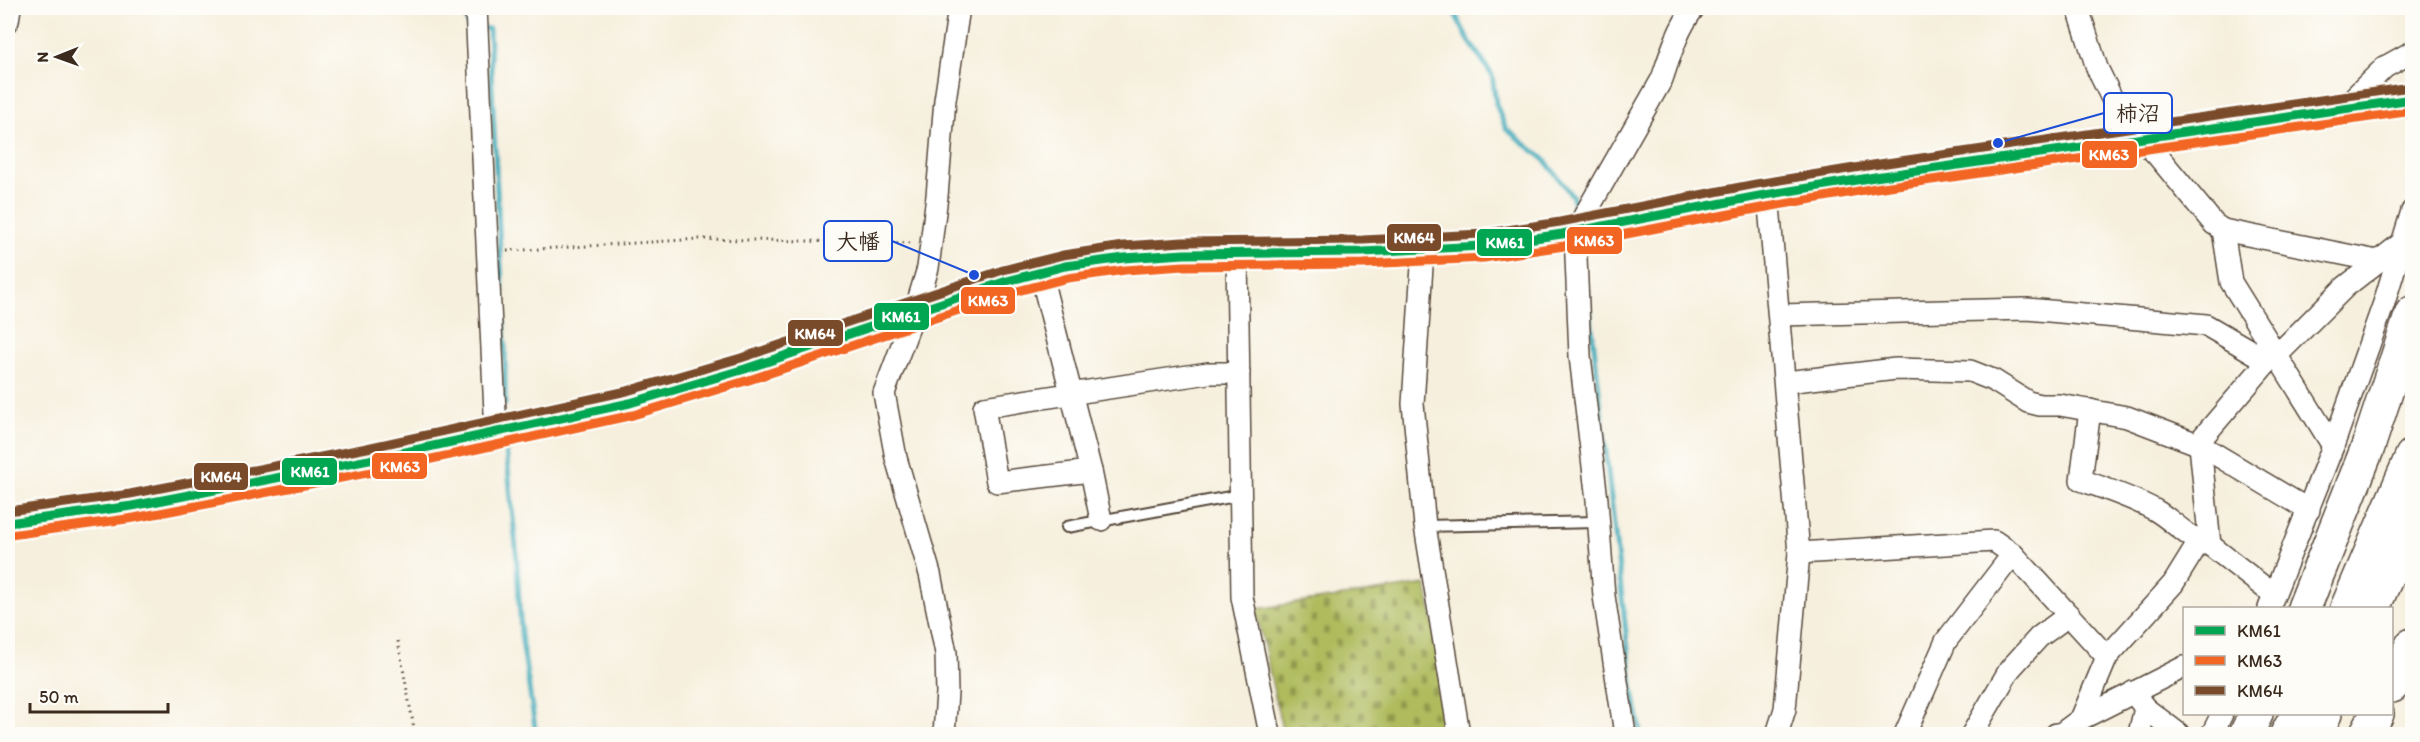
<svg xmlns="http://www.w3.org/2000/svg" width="2420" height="742" font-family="Itim,'Klee One',sans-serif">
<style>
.cemetery{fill:url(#cemetery-stones);stroke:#75723e;stroke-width:1.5}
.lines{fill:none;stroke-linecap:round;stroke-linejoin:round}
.stream{stroke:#3baaba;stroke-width:5}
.lane-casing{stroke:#57483b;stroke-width:14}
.street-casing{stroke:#57483b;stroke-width:24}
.secondary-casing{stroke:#57483b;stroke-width:32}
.highway-casing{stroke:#57483b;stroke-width:36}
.path{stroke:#57483b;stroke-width:3;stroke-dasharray:1.5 4.5;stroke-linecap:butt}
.lane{stroke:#fff;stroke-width:10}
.street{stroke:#fff;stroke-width:21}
.secondary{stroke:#fff;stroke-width:28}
.highway{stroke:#fff;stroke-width:33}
.bus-1-casing{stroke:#fdfcf7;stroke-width:14}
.bus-2-casing{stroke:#fdfcf7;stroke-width:14}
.bus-3-casing{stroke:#fdfcf7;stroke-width:14}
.bus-1{stroke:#00a651;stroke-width:9}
.bus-2{stroke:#f26522;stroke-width:9}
.bus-3{stroke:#7a4b2a;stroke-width:9}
.leader{fill:none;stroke:#1d4ed8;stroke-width:2}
.callout-dot{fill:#1d4ed8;stroke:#fdfcf7;stroke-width:2}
.callout{fill:#fdfcf7;stroke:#1d4ed8;stroke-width:2}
.callout-label{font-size:22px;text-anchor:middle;font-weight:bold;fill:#3b2a1e}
.line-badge{stroke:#fdfcf7;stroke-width:2}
.badge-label{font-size:16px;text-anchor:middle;font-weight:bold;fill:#fff}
</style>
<defs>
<pattern id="cemetery-stones" width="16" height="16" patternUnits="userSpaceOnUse" patternTransform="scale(1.5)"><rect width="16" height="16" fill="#afbb5d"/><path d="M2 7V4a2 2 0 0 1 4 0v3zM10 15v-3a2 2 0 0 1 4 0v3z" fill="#90984c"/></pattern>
</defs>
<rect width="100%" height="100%" fill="#fdfcf7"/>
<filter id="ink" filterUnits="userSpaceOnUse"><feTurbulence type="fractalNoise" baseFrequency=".0167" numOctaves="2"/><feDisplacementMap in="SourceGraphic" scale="12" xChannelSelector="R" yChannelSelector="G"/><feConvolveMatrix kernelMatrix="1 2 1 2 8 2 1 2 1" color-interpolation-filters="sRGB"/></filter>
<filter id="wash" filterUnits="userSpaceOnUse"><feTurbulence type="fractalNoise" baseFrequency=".008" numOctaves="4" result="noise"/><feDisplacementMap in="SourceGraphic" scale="24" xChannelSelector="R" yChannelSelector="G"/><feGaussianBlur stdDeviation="1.35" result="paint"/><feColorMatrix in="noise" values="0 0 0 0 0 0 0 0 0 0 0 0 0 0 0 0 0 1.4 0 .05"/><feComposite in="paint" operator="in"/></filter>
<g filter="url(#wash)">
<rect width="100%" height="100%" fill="#f6efdd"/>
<polygon class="cemetery" points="1426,584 1453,734 1283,734 1256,609"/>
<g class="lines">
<g class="stream">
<polyline points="463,8 469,27"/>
<polyline points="1452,8 1468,39 1492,75 1496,104 1506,129 1544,159 1573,197 1576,216"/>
<polyline points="481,28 489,29 505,348 505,404"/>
<polyline points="1588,292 1632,686 1641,734"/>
<polyline points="506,448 516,547 521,634 536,734"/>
</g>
</g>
</g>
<g filter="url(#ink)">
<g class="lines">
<g class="lane-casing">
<g id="lane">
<polyline points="1425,526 1598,522"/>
<polyline points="1067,527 1241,495"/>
</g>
</g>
<g class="street-casing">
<g id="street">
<polyline points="476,8 496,434"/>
<polyline points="2078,8 2097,68 2124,123 2157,155 2214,224 2223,230 2231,282 2333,446"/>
<polyline points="8,21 10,8"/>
<polyline points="2343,108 2385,67 2412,52"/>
<polyline points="1768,194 1799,553 1785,709 1777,734"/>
<polyline points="2223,230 2377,261"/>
<polyline points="1423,251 1413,404 1425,526 1459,734"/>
<polyline points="1237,254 1242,597 1270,734"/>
<polyline points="1040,271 1091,471 997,482 984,407 1208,373 1239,373"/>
<polyline points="1779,315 2027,309 2206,325 2268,361"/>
<polyline points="1786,382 1896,369 1970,371 1993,380 2028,402 2040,405 2060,405 2127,417 2200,445 2309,510"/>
<path d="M 2090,410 L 2081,480 C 2106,489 2131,497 2155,510 C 2174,521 2189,540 2210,545 L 2274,595"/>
<polyline points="1091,471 1101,520"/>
<polyline points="2210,545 2200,445 2203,437 2268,361 2276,356 2345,287 2403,242"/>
<polyline points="1799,553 1994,541 2013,554 2107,657"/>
<polyline points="2269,608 2333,446 2384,303 2412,211"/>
<polyline points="2133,692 2145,708 2179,734"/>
<polyline points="2081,719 2107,657 2173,584 2199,542"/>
<polyline points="944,734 947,693 946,653 930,574 896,458 884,393 915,311 928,268 937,196 945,100 959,8"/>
<path d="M 1625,734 L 1604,596 L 1597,500 L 1580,356 L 1575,232 L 1662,79 C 1670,55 1678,28 1694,8"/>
<polyline points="1905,734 1946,641 2013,554"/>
<polyline points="1972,734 2010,669 2039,637 2069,615"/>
<polyline points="2056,734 2062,733 2081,719 2184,667"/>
<polyline points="2139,734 2145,708"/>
<polyline points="2212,734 2222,714"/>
</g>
</g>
<g class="secondary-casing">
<path id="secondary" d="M 8,523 L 132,506 L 369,460 L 630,403 L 745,369 L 1007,281 C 1161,233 1325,264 1482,246 C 1589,233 1693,206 1798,189 C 2002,155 2207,127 2412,99"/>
</g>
<g class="highway-casing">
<g id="highway">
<polyline points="2304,608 2368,447 2412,313"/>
<polyline points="2347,608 2412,456"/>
<polyline points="2373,608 2412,519"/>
<polyline points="2392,686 2412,645"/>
<polyline points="2246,734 2256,714"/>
<polyline points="2287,734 2298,714"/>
<polyline points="2315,734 2325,714"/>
<polyline points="2366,734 2377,714"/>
</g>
</g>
<g class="path">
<polyline points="507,251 700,239 911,243"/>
<polyline points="398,641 415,734"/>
<polyline points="8,730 13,734"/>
</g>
<use href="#lane" class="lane"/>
<use href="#street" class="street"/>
<use href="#secondary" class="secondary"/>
<use href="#highway" class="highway"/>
<g class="bus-1-casing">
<polyline id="bus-1" points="8,523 132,506 369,460 630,403 745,369 1007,281 1065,266 1124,258 1184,254 1363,252 1482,246 1562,234 1759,196 1875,177 2412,99"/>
</g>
<g class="bus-2-casing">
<polyline id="bus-2" points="10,535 134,518 372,472 633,415 749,380 1010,293 1068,278 1125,270 1184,266 1364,264 1484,258 1564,246 1761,208 1876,188 2412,111"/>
</g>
<g class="bus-3-casing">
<polyline id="bus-3" points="8,511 130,494 367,448 627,391 741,358 1003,270 1063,255 1123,246 1183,242 1363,240 1481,234 1560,222 1756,184 1873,165 2410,87"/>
</g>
<use href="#bus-1" class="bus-1"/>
<use href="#bus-2" class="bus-2"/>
<use href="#bus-3" class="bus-3"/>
</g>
</g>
<path class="leader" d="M1998 143L2104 113M974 275L892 241"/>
<g class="callout-dot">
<circle cx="1998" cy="143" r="6"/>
<circle cx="974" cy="275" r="6"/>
</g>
<g class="callout">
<rect x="2104" y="93" width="68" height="40" rx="6"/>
<rect x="824" y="221" width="68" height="40" rx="6"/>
</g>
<g class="callout-label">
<text x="2138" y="121">柿沼</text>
<text x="858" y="249">大幡</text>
</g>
<g class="line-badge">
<rect x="2081" y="140" width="57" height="29" rx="6" fill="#f26522"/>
<rect x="1386" y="223" width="56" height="29" rx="6" fill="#7a4b2a"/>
<rect x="1566" y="226" width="57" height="29" rx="6" fill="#f26522"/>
<rect x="1476" y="228" width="57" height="29" rx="6" fill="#00a651"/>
<rect x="960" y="286" width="56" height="29" rx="6" fill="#f26522"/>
<rect x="873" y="302" width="57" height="29" rx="6" fill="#00a651"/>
<rect x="787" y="319" width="57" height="28" rx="6" fill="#7a4b2a"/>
<rect x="371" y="452" width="57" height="28" rx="6" fill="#f26522"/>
<rect x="281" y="457" width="57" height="29" rx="6" fill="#00a651"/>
<rect x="193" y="462" width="56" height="29" rx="6" fill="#7a4b2a"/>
</g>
<g class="badge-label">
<text x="2109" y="160">KM63</text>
<text x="1414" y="243">KM64</text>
<text x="1594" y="246">KM63</text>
<text x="1505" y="248">KM61</text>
<text x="988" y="306">KM63</text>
<text x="901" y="322">KM61</text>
<text x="815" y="339">KM64</text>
<text x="400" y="472">KM63</text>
<text x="310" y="477">KM61</text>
<text x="221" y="482">KM64</text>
</g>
<rect width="2420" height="742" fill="none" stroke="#fdfcf7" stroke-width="30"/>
<rect x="2183" y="607" width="210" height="108" fill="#fdfcf7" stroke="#afa8a0" stroke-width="1.5"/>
<rect x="2195" y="626" width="30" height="9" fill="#00a651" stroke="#afa8a0" stroke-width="1.5"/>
<text x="2237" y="637" font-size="18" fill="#3b2a1e">KM61</text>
<rect x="2195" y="656" width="30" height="9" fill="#f26522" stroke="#afa8a0" stroke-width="1.5"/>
<text x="2237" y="667" font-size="18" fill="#3b2a1e">KM63</text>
<rect x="2195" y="686" width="30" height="9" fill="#7a4b2a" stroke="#afa8a0" stroke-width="1.5"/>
<text x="2237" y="697" font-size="18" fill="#3b2a1e">KM64</text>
<g transform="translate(57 57) rotate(269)" stroke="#fdfcf7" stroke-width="4.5" paint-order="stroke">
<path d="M0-4.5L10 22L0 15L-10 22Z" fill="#3b2a1e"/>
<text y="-9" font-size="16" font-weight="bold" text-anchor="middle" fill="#3b2a1e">N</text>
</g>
<path d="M30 703v9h138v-9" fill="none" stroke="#3b2a1e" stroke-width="3"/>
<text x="39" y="703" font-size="18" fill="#3b2a1e" stroke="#fdfcf7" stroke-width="4.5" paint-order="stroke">50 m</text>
</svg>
